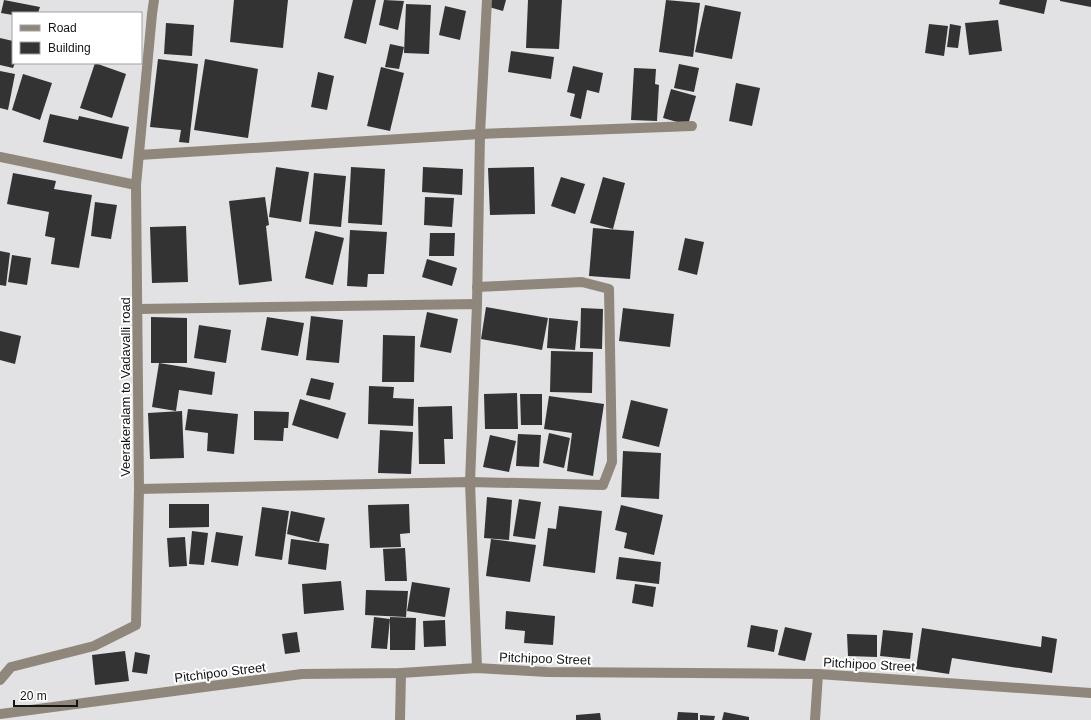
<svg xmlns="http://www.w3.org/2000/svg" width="1091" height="720" font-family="Arial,sans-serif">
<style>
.building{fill:#343333}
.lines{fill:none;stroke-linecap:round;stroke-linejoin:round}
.minor{stroke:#90877c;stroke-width:10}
.labels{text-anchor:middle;stroke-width:4;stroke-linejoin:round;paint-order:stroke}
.street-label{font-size:13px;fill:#141415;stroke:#fff}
</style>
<rect width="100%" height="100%" fill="#e2e2e4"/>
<g class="building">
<polygon points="4,0 40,7 38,13 13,13 13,15 1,13"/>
<polygon points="234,0 288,0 283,48 230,42"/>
<polygon points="353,0 376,0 366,44 344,38"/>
<polygon points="384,0 404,1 398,30 379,25"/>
<polygon points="491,0 506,0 503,11 489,7"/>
<polygon points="528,0 562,0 559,49 526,48"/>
<polygon points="666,0 700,3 693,57 659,52"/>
<polygon points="1000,0 1047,0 1044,14 999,4"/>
<polygon points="1060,0 1091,0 1091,7 1060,1"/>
<polygon points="406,4 431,5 429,54 404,53"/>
<polygon points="705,5 741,12 732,59 695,52"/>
<polygon points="445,6 466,11 460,40 439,35"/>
<polygon points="998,20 1002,51 969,55 965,23"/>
<polygon points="166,23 194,25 192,56 164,54"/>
<polygon points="929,24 948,26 944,56 925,53"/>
<polygon points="950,24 961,26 958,48 947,47"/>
<polygon points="0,38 13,41 13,63 15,63 13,68 0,65"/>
<polygon points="390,44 404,47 399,69 385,67"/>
<polygon points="511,51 554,57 551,79 508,72"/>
<polygon points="158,59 198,64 189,143 179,142 181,130 150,127"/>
<polygon points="205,59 258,69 248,138 194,130"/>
<polygon points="95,63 126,74 112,118 80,108"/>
<polygon points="679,64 699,68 694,92 674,88"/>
<polygon points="573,66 603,73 599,93 587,90 581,119 570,116 575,94 567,92"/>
<polygon points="381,67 404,73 390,131 367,126"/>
<polygon points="634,68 656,69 655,84 659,85 657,121 631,120"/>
<polygon points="0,71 15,74 8,110 0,108"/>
<polygon points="318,72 334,76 327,110 311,107"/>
<polygon points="23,74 52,83 40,120 12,110"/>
<polygon points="736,83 760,88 752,126 729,121"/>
<polygon points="671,89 696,96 688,125 663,118"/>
<polygon points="50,114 78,120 79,116 129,127 122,159 43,142"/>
<polygon points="276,167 309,172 301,222 269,217"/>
<polygon points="351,167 385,169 382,225 348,223"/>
<polygon points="423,167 463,169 462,195 422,192"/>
<polygon points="534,167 535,214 490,215 488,168"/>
<polygon points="13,173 56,181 54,189 92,195 79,268 51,264 55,238 45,236 49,212 7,204"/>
<polygon points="314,173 346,176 341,227 309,224"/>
<polygon points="561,177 585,184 575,214 551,206"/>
<polygon points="603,177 625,183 613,229 590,223"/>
<polygon points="265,197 269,225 266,226 272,281 239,285 229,201"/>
<polygon points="425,197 454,198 452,227 424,225"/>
<polygon points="95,202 117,205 111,239 91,236"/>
<polygon points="186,226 188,282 152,283 150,227"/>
<polygon points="593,228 634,231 630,279 589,276"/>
<polygon points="350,230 387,232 384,274 368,274 367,287 347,286"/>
<polygon points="315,231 344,238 333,285 305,278"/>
<polygon points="430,233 455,233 454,256 429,256"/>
<polygon points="685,238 704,242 697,275 678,270"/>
<polygon points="0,251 10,253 6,286 0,285"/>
<polygon points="12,255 31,258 27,285 8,282"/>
<polygon points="427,259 457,268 452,286 422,277"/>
<polygon points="486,307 548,318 542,350 481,339"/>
<polygon points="581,308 603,309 602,349 580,348"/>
<polygon points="623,308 674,314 670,347 619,341"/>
<polygon points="427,312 458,319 451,353 420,347"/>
<polygon points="311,316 343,320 339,363 306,360"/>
<polygon points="151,317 187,318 187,363 151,363"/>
<polygon points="267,317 304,323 298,356 261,350"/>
<polygon points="549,318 578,321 575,350 547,348"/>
<polygon points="199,325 231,330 226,363 194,358"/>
<polygon points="0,331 21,336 15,364 0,360"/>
<polygon points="383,335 415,336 414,382 382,382"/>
<polygon points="551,351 593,352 592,393 550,392"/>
<polygon points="159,363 215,372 212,395 179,390 176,411 152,407"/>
<polygon points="311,378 334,383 330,400 306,395"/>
<polygon points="369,386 394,387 393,398 414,399 413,426 368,424"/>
<polygon points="517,393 518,429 485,429 484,394"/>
<polygon points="520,394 542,394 542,425 521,425"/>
<polygon points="549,396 604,404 593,476 567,471 572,433 544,429"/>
<polygon points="300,399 346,413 338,439 292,425"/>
<polygon points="631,400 668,409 659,447 622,438"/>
<polygon points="452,406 453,439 444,439 445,464 419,464 418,407"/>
<polygon points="188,409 238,414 234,454 207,451 208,433 185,430"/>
<polygon points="182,411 184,458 150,459 148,413"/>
<polygon points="254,411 289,412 288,428 284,428 283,441 254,440"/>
<polygon points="380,430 413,432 411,474 378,473"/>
<polygon points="549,433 570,438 564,468 543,463"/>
<polygon points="518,434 541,435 539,467 516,466"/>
<polygon points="490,435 516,441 509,472 483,467"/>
<polygon points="623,451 661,453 659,499 621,497"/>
<polygon points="487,497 512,500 509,540 484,538"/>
<polygon points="519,499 541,502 535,539 513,536"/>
<polygon points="169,504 209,504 209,527 169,528"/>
<polygon points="409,504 410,533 400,534 401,547 370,548 368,505"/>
<polygon points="621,505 663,515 654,555 624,548 627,533 615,530"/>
<polygon points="559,506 602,511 595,573 543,566 548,528 556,529"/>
<polygon points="262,507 289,511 282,560 255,556"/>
<polygon points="291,511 325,518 319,542 287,534"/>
<polygon points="192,531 208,533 204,565 189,564"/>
<polygon points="216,532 243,536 238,566 211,562"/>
<polygon points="185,537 187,566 169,567 167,538"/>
<polygon points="291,539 329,544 326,570 288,564"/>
<polygon points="491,539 536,545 530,582 486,576"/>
<polygon points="405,548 407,581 385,581 383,549"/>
<polygon points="619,557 661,562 659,584 616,579"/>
<polygon points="341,581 344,610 304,614 302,584"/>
<polygon points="412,582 450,588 445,617 407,611"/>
<polygon points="635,584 656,587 653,607 632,603"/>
<polygon points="366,590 408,591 406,617 365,615"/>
<polygon points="506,611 555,616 553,645 524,643 525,631 505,629"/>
<polygon points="374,617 390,619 387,649 371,648"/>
<polygon points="390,617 416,618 415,650 390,650"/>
<polygon points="445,620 446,646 424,647 423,621"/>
<polygon points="751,625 778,630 774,652 747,647"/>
<polygon points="785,627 812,633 805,661 778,655"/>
<polygon points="922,628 1041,647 1042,636 1057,639 1052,673 952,658 949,674 916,669"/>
<polygon points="883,630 913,633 910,659 880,656"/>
<polygon points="297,632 300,652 285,654 282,634"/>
<polygon points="847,634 877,635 877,657 848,656"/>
<polygon points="125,651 129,681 95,685 92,655"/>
<polygon points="135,652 150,655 147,674 132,672"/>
<polygon points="678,712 698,713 698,720 677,720"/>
<polygon points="724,712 749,717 749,720 722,720"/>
<polygon points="600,713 601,720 576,720 576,715"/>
<polygon points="700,715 715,716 714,720 700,720"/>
</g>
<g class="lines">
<g class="minor">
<polyline points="139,155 480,134 692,126"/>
<polyline points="0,157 136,185"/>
<polyline points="477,304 480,134 487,0"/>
<polyline points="138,309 477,304 470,482 477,668"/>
<polyline points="139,489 470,482 603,485 612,462 609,289 582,282 477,287"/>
<polyline points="0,680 11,667 94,646 136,625 139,489 136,185 152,14 154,0"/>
<polyline points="0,714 302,674 401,673 477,668 547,672 818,674 1091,693"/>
<polyline points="400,720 401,673"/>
<polyline points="815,720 818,674"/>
</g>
</g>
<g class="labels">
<g class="street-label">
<text transform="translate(125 387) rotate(-90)" y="5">Veerakeralam to Vadavalli road</text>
<text transform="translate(545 658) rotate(2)" y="5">Pitchipoo Street</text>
<text transform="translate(869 664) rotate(3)" y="5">Pitchipoo Street</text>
<text transform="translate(220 672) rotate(-7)" y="5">Pitchipoo Street</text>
</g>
</g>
<rect x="12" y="12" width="130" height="52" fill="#ffffff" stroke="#a1a1a1"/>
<rect x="20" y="25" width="20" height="6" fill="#90877c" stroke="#a1a1a1"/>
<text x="48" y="32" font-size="12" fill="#141415">Road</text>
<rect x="20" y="42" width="20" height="12" fill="#343333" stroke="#a1a1a1"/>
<text x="48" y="52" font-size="12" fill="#141415">Building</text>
<path d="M14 700v6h63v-6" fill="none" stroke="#141415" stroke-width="2"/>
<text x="20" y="700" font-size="12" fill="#141415" stroke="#ffffff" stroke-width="3" paint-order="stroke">20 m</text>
</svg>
